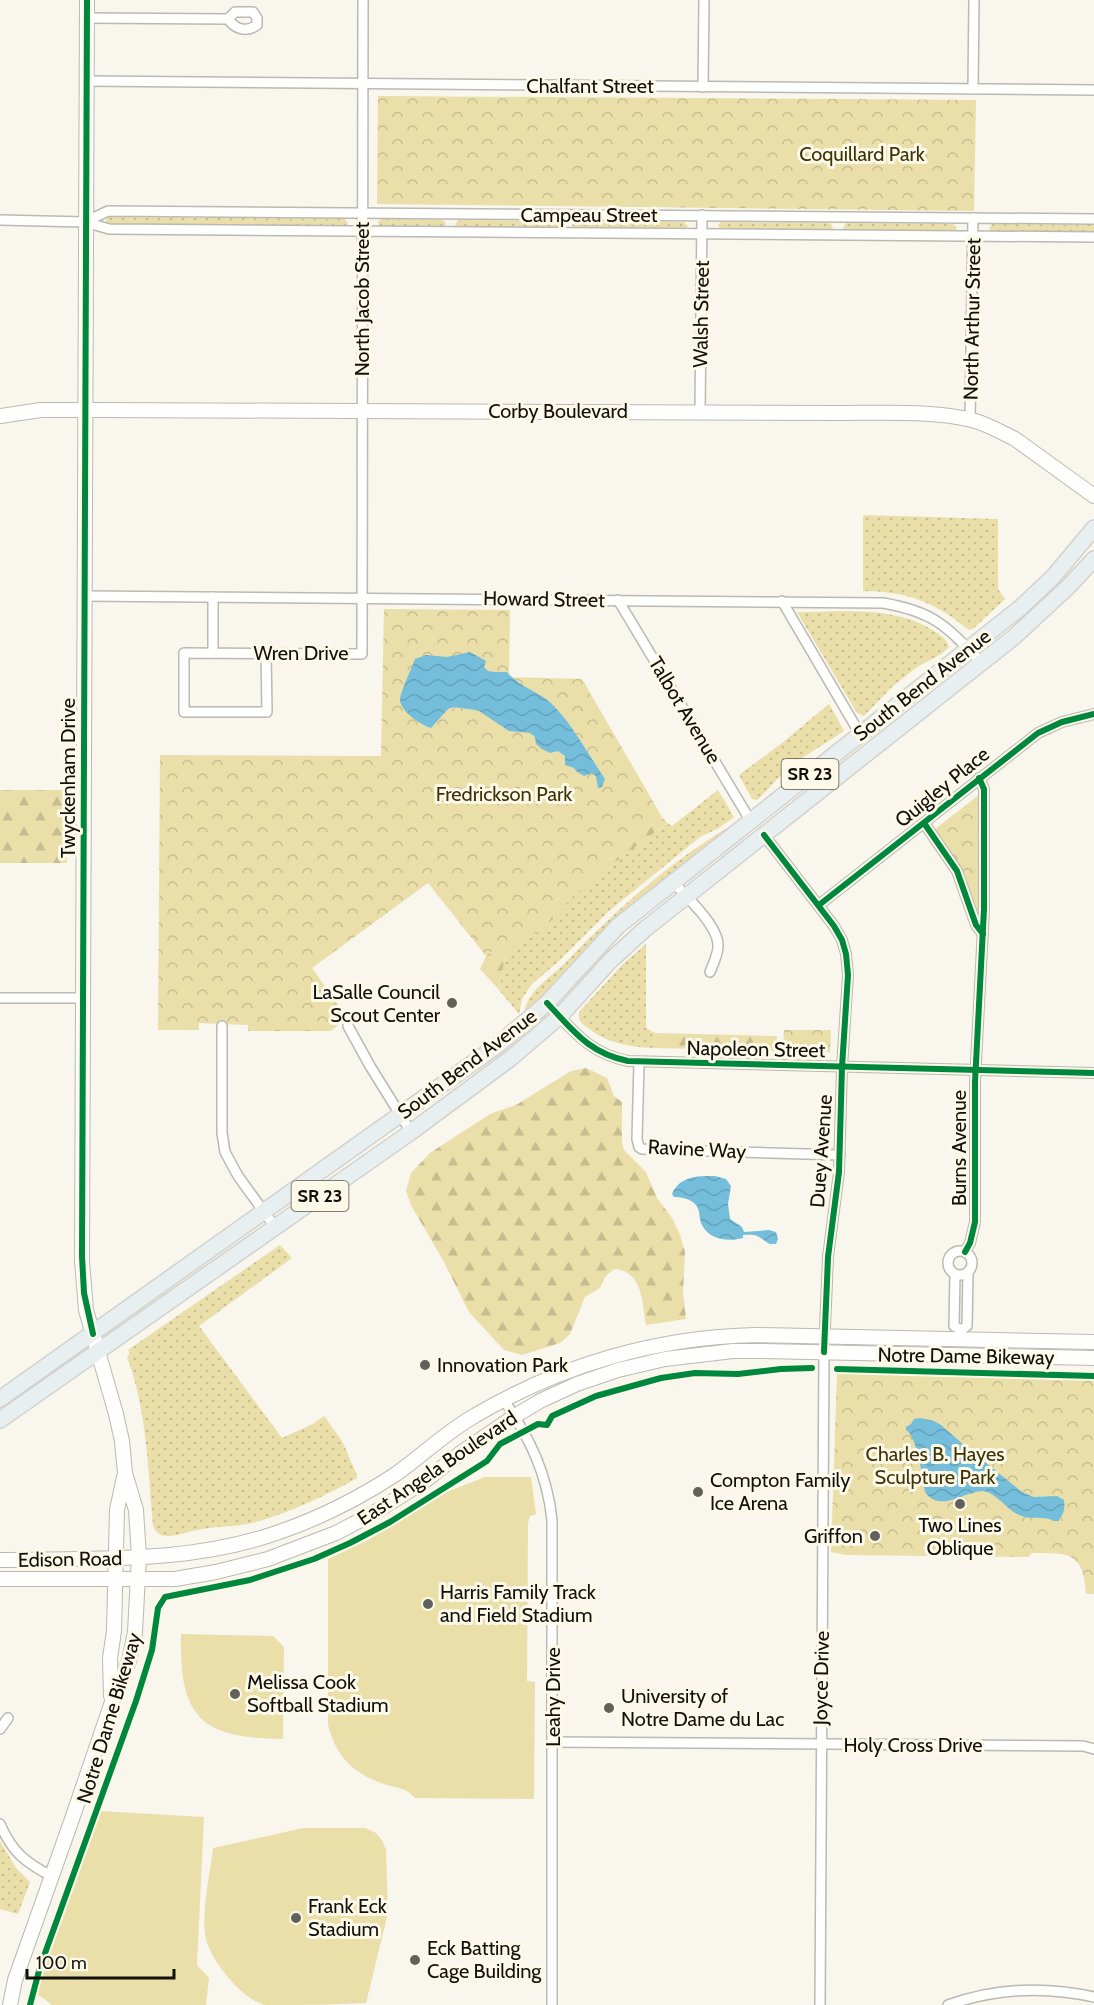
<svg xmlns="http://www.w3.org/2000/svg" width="1094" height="2005" font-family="Cabin,sans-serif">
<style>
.grass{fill:url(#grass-dots)}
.forest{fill:url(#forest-firs)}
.park{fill:url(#park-crowns)}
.pitch{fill:#eadea9}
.water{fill:url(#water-waves)}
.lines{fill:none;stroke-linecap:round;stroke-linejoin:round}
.street-casing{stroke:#bab9b3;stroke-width:12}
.secondary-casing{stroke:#bab9b3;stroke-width:16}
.primary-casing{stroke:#d2d1cd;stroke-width:18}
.street{stroke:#fefefc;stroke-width:9}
.secondary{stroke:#fefefc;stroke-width:14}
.primary{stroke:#e8eff1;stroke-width:15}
.cycleway-casing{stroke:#fcf9e9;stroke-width:10}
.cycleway{stroke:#00873e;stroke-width:6}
.poi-dot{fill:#62605a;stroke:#fcf9e9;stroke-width:2}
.labels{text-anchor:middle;stroke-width:6;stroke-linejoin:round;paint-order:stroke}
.shield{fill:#fcf9e9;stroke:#58564e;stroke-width:1.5}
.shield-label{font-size:18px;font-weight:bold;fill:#11100b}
.street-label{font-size:20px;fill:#11100b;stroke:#fcf9e9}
.park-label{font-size:20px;fill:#3c3309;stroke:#fcf9e9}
.poi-label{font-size:20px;fill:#11100b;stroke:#fcf9e9;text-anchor:start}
</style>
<defs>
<pattern id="grass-dots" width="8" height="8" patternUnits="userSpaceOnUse" patternTransform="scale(1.5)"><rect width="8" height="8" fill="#eadea9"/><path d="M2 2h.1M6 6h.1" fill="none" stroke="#c8bd90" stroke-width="1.8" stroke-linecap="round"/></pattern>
<pattern id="forest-firs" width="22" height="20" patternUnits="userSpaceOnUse" patternTransform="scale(1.5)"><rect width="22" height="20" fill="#eadea9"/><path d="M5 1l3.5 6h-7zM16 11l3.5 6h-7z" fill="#c8bd90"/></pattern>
<pattern id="park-crowns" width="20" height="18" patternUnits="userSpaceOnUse" patternTransform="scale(1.5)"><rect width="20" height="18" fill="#eadea9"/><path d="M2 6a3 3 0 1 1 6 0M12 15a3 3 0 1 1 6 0" fill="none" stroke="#c8bd90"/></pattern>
<pattern id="water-waves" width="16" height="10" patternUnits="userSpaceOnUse" patternTransform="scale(1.5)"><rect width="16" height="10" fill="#74bedc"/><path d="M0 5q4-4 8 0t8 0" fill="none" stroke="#63a2bb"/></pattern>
</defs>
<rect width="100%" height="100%" fill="#f8f6ed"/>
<g class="grass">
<polygon points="108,217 345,219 348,224 347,227 116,226 107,224 106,220"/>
<polygon points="381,219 443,220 446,224 444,228 379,227 378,222"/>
<polygon points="458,220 560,221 563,224 559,229 459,228 455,225"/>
<polygon points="575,221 684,222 688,226 685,230 575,229 572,225"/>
<polygon points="721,222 830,223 833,227 830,231 721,231 718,225"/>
<polygon points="846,223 953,224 957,227 955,232 846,231 843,228"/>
<polygon points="992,224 1094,225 1094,234 992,232 989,229"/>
<path d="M 863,515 L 998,519 L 998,589 L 1005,599 L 973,629 L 969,630 C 935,602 906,591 863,591 Z"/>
<path d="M 797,612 C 843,612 898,605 937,633 C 943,637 947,640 949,647 L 943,653 L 917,667 L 892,687 L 864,716 L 857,713 Z"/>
<path d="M 829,704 L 844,731 C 824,745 802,756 784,772 C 775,781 767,791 757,800 L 752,799 L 739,775 L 782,743 Z"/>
<polygon points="718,790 734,817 719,828 700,837 609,911 560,960 531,985 522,999 519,1014 499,990 505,957 550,922 573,896 601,873 667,823 672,826"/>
<path d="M 736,823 L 544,996 L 524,1013 C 529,988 551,978 567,961 C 617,909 674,858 736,823 Z"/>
<path d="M 646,944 L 646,1028 L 655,1033 L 656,1048 C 631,1047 608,1044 588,1028 C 581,1023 578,1021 579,1012 L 623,964 Z"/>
<path d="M 280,1245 L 292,1258 L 199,1326 L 282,1438 L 313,1424 L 324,1416 L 342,1441 L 357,1475 L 357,1478 C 325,1496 291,1512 256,1522 C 237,1527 216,1526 197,1530 C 183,1532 158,1545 153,1525 C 148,1469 147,1410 127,1357 L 130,1353 L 128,1350 Z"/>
<polygon points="0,1841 16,1868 30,1882 18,1914 0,1909"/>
</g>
<g class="forest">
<rect x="0" y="790" width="67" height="73"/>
<polygon points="662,817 667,823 601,873 573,896 550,922 505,957 499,990 480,969 486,956"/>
<polygon points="655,1033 777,1036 777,1051 656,1048"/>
<path d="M 586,1068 L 607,1078 L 614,1096 L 622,1102 L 622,1143 L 624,1150 L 646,1172 L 657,1198 L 672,1218 L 680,1235 L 685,1252 L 683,1292 L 686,1319 L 646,1325 C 642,1302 643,1271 614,1269 L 605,1277 L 600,1288 L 585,1297 L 570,1334 L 560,1343 L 522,1355 L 504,1350 L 469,1312 L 444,1262 L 411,1205 L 406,1191 L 411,1173 L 430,1153 L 490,1114 L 516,1105 L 571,1071 Z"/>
</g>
<g class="park">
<polygon points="378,96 976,100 974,211 377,204"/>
<polygon points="384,609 510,610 509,677 582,679 662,817 486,956 428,883 312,968 347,1018 331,1031 248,1031 248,1025 199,1023 199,1030 158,1030 160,755 381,756"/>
<path d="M 980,794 L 979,909 L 978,911 C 972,904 964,878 958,867 C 952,854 942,842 934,830 Z"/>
<polygon points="784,1030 831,1030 830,1052 783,1051"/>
<path d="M 837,1372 L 1094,1378 L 1094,1594 L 1086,1594 C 1084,1551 1067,1553 1032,1553 L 1028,1557 L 846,1555 L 831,1552 Z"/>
</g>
<g class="pitch">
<path d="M 485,1477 L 531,1477 L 536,1514 L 530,1516 L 528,1523 L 527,1681 L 535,1682 L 534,1799 L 415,1798 C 405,1787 400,1789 387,1785 C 354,1774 337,1759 328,1725 L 328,1559 L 368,1540 L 444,1493 Z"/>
<path d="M 181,1634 L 273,1636 L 284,1647 L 283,1739 C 200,1738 179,1717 181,1634 Z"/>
<polygon points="100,1811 204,1817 197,1965 209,1978 206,2005 52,2005 36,1993"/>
<path d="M 303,1828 L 365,1828 L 376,1833 L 382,1840 L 386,1850 L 388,1913 L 366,2003 C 341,2004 317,2005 292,2005 C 284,2005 273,2005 265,2005 C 241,1999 208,1958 205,1934 C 202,1908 210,1874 213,1848 Z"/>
</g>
<g class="water">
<path d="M 470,652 L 486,661 L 484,667 L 488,671 L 495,672 L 507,672 C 519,687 539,691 553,705 C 574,727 588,754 605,779 L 602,787 L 598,788 L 596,776 L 592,773 L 584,776 L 576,771 L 574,768 L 565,765 L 565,756 L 558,751 L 550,753 L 542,749 L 536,744 L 535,737 L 530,733 L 509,731 L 479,711 L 475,710 L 454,707 L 448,709 L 431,728 C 421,725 401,712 400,700 C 400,693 412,667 415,659 L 426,655 L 447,657 Z"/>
<path d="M 715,1176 L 726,1179 L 731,1186 L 728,1204 L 730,1219 L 742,1227 L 744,1232 L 769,1230 L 776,1232 L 778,1239 L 776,1244 L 770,1244 C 758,1237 757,1233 743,1235 L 743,1238 C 728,1242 708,1240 701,1223 C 699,1217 700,1210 696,1205 C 691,1199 682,1197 674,1197 L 672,1194 C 680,1176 697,1176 715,1176 Z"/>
<path d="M 920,1418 L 934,1421 L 941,1425 L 964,1445 L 1022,1492 L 1034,1497 L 1057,1496 L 1064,1500 C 1065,1509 1064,1514 1058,1521 L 1054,1521 C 1043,1515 1029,1521 1017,1514 C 1006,1508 994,1491 982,1491 C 963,1492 940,1513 925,1492 C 922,1477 918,1438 906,1430 L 906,1427 L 911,1424 L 914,1419 Z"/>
</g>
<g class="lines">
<g class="street-casing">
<g id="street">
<path d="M 86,18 L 228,19 C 235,29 246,33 257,25 L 257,18 L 253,12 L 235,12 L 228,19"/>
<polyline points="86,81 1094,90"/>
<polyline points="703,87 704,0"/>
<polyline points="973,89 974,0"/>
<polyline points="0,220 85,222 109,229 1094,237"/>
<polyline points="85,222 108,211 1094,219"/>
<polyline points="700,412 702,215"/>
<polyline points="970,420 973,218"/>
<path d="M 85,596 L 883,603 C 935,612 946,626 982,663"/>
<polyline points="618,600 750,820"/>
<polyline points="782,601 860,734"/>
<polyline points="213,653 213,597"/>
<polyline points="266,653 267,712 184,712 184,653 362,654 363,0"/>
<polyline points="924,823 957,871 976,925 983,934"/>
<polyline points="764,835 834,926 842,940 846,954 848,975 842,1067 839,1172 828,1257 824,1352 820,2005"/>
<path d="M 673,882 C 686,896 717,925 718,944 C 719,953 713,964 710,972"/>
<polyline points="819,905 1038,733 1062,722 1094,714"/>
<polyline points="0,998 83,998"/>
<path d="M 547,1003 C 573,1030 588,1053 628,1061 L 1094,1073"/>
<polyline points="222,1026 222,1133 225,1152 238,1176 275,1227"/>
<polyline points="348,1026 370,1066 411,1132"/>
<polyline points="639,1063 637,1139 639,1147 642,1149 840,1155"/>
<circle cx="960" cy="1263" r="12"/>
<polyline points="965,1252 970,1243 975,1222 975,1082 984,909 984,789 979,778"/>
<polyline points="955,1275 954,1326 961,1330"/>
<polyline points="960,1339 961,1330 967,1326 968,1273"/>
<path d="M 504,1400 C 530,1439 547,1473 552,1520 L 552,2005"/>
<polyline points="0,1729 8,1718"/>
<polyline points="552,1742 1083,1746 1094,1749"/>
<path d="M 0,1824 C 12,1852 25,1862 51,1876"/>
<path d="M 948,2005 C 996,1988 1045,1986 1094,1997"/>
</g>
</g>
<g class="secondary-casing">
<g id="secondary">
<path d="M 0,416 L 41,410 L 101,410 L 837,413 C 878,413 932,410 972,420 C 987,424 1001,432 1015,439 L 1094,496"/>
<path d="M 0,1560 C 95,1558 192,1564 282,1531 C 322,1517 361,1497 396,1474 C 423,1455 447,1431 476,1415 C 561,1365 657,1337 756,1335 L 1094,1342"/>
<polyline points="0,1579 175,1579 216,1572 268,1559 336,1533 374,1513 426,1480 462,1452 515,1416 540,1401 577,1384 618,1370 665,1359 733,1351 763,1351 1094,1358"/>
<polyline points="111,1696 110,1658 114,1631 117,1510 124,1477"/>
<polyline points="10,2005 15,1980 72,1819 112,1702 129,1661 135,1632 139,1557 136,1510 125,1473 122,1441 116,1414 86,1310 82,1261 87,0"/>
</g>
</g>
<g class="primary-casing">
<g id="primary">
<polyline points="0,1399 498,1045 547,1003 618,926 1020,608 1053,577 1094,528"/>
<polyline points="0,1420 411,1132 511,1058 560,1016 610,961 645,929 1014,637 1068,587 1094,559"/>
</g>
</g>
<use href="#street" class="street"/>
<use href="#secondary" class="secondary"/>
<use href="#primary" class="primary"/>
<g class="cycleway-casing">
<g id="cycleway">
<polyline points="87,0 82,1256 84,1293 93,1334"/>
<polyline points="924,823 957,871 976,925 983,934"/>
<polyline points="764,835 834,926 842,940 846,954 848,975 842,1067 839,1172 828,1257 824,1352"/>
<polyline points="819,905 1038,733 1062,722 1094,714"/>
<path d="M 547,1003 C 573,1030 588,1053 628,1061 L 1094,1073"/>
<polyline points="965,1252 970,1243 975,1222 975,1082 984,909 984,789 979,778"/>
<polyline points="837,1369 1094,1376"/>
<polyline points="30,2005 40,1967 136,1701 152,1650 158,1608 165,1597 250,1580 314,1559 350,1543 390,1522 476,1468 487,1461 500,1444 538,1424 547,1425 552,1416 596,1396 661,1378 695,1373 738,1374 781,1369 812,1368"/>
</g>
</g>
<use href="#cycleway" class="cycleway"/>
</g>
<g class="poi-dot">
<circle cx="452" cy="1003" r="6"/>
<circle cx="425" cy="1365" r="6"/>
<circle cx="698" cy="1492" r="6"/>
<circle cx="960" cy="1504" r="6"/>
<circle cx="875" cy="1536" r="6"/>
<circle cx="428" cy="1604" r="6"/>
<circle cx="235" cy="1694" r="6"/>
<circle cx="609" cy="1708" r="6"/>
<circle cx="296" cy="1918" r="6"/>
<circle cx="415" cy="1960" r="6"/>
</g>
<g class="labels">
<g class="shield">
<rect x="781.5" y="759" width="57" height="30" rx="4.5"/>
<rect x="291.5" y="1181" width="57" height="30" rx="4.5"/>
</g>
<g class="shield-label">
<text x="810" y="780">SR 23</text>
<text x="320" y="1202">SR 23</text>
</g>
<g class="street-label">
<text x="590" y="93">Chalfant Street</text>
<text x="589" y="222">Campeau Street</text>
<text transform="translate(362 299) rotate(-90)" y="7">North Jacob Street</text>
<text transform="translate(701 314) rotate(-89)" y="7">Walsh Street</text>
<text transform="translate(972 319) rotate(-89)" y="7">North Arthur Street</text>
<text x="558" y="418">Corby Boulevard</text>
<text transform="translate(544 599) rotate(1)" y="7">Howard Street</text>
<text x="301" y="660">Wren Drive</text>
<text transform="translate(922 685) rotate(-38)" y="7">South Bend Avenue</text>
<text transform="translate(685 710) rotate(59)" y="7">Talbot Avenue</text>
<text transform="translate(68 778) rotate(-90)" y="7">Twyckenham Drive</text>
<text transform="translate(942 787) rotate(-39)" y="7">Quigley Place</text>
<text transform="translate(756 1049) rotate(1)" y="7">Napoleon Street</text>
<text transform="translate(467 1064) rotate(-37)" y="7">South Bend Avenue</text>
<text transform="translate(959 1148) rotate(-90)" y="7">Burns Avenue</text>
<text transform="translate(697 1149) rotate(3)" y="7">Ravine Way</text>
<text transform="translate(821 1151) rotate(-86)" y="7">Duey Avenue</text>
<text transform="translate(966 1356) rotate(1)" y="7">Notre Dame Bikeway</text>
<text transform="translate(437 1468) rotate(-34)" y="7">East Angela Boulevard</text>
<text transform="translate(70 1559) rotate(-1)" y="7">Edison Road</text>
<text transform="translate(821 1678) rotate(-89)" y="7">Joyce Drive</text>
<text transform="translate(553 1697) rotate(-90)" y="7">Leahy Drive</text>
<text transform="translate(109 1718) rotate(-73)" y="7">Notre Dame Bikeway</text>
<text x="913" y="1752">Holy Cross Drive</text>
</g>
<g class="park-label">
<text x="862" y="161">Coquillard Park</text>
<text x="504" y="801">Fredrickson Park</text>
<text x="935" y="1461">Charles B. Hayes<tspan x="935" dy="23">Sculpture Park</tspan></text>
</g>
<g class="poi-label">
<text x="440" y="999" text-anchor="end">LaSalle Council<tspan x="440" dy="23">Scout Center</tspan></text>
<text x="437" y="1372">Innovation Park</text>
<text x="710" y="1487">Compton Family<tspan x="710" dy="23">Ice Arena</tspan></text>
<text x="960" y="1532" text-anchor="middle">Two Lines<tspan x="960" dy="23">Oblique</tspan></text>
<text x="863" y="1543" text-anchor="end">Griffon</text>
<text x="440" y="1599">Harris Family Track<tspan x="440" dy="23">and Field Stadium</tspan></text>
<text x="247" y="1689">Melissa Cook<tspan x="247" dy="23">Softball Stadium</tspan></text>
<text x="621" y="1703">University of<tspan x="621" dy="23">Notre Dame du Lac</tspan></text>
<text x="308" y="1913">Frank Eck<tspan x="308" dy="23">Stadium</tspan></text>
<text x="427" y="1955">Eck Batting<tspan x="427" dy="23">Cage Building</tspan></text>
</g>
</g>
<path d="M27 1969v9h147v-9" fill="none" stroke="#11100b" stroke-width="3"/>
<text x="36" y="1969" font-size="18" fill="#11100b" stroke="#fcf9e9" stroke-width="4.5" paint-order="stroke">100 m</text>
</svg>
